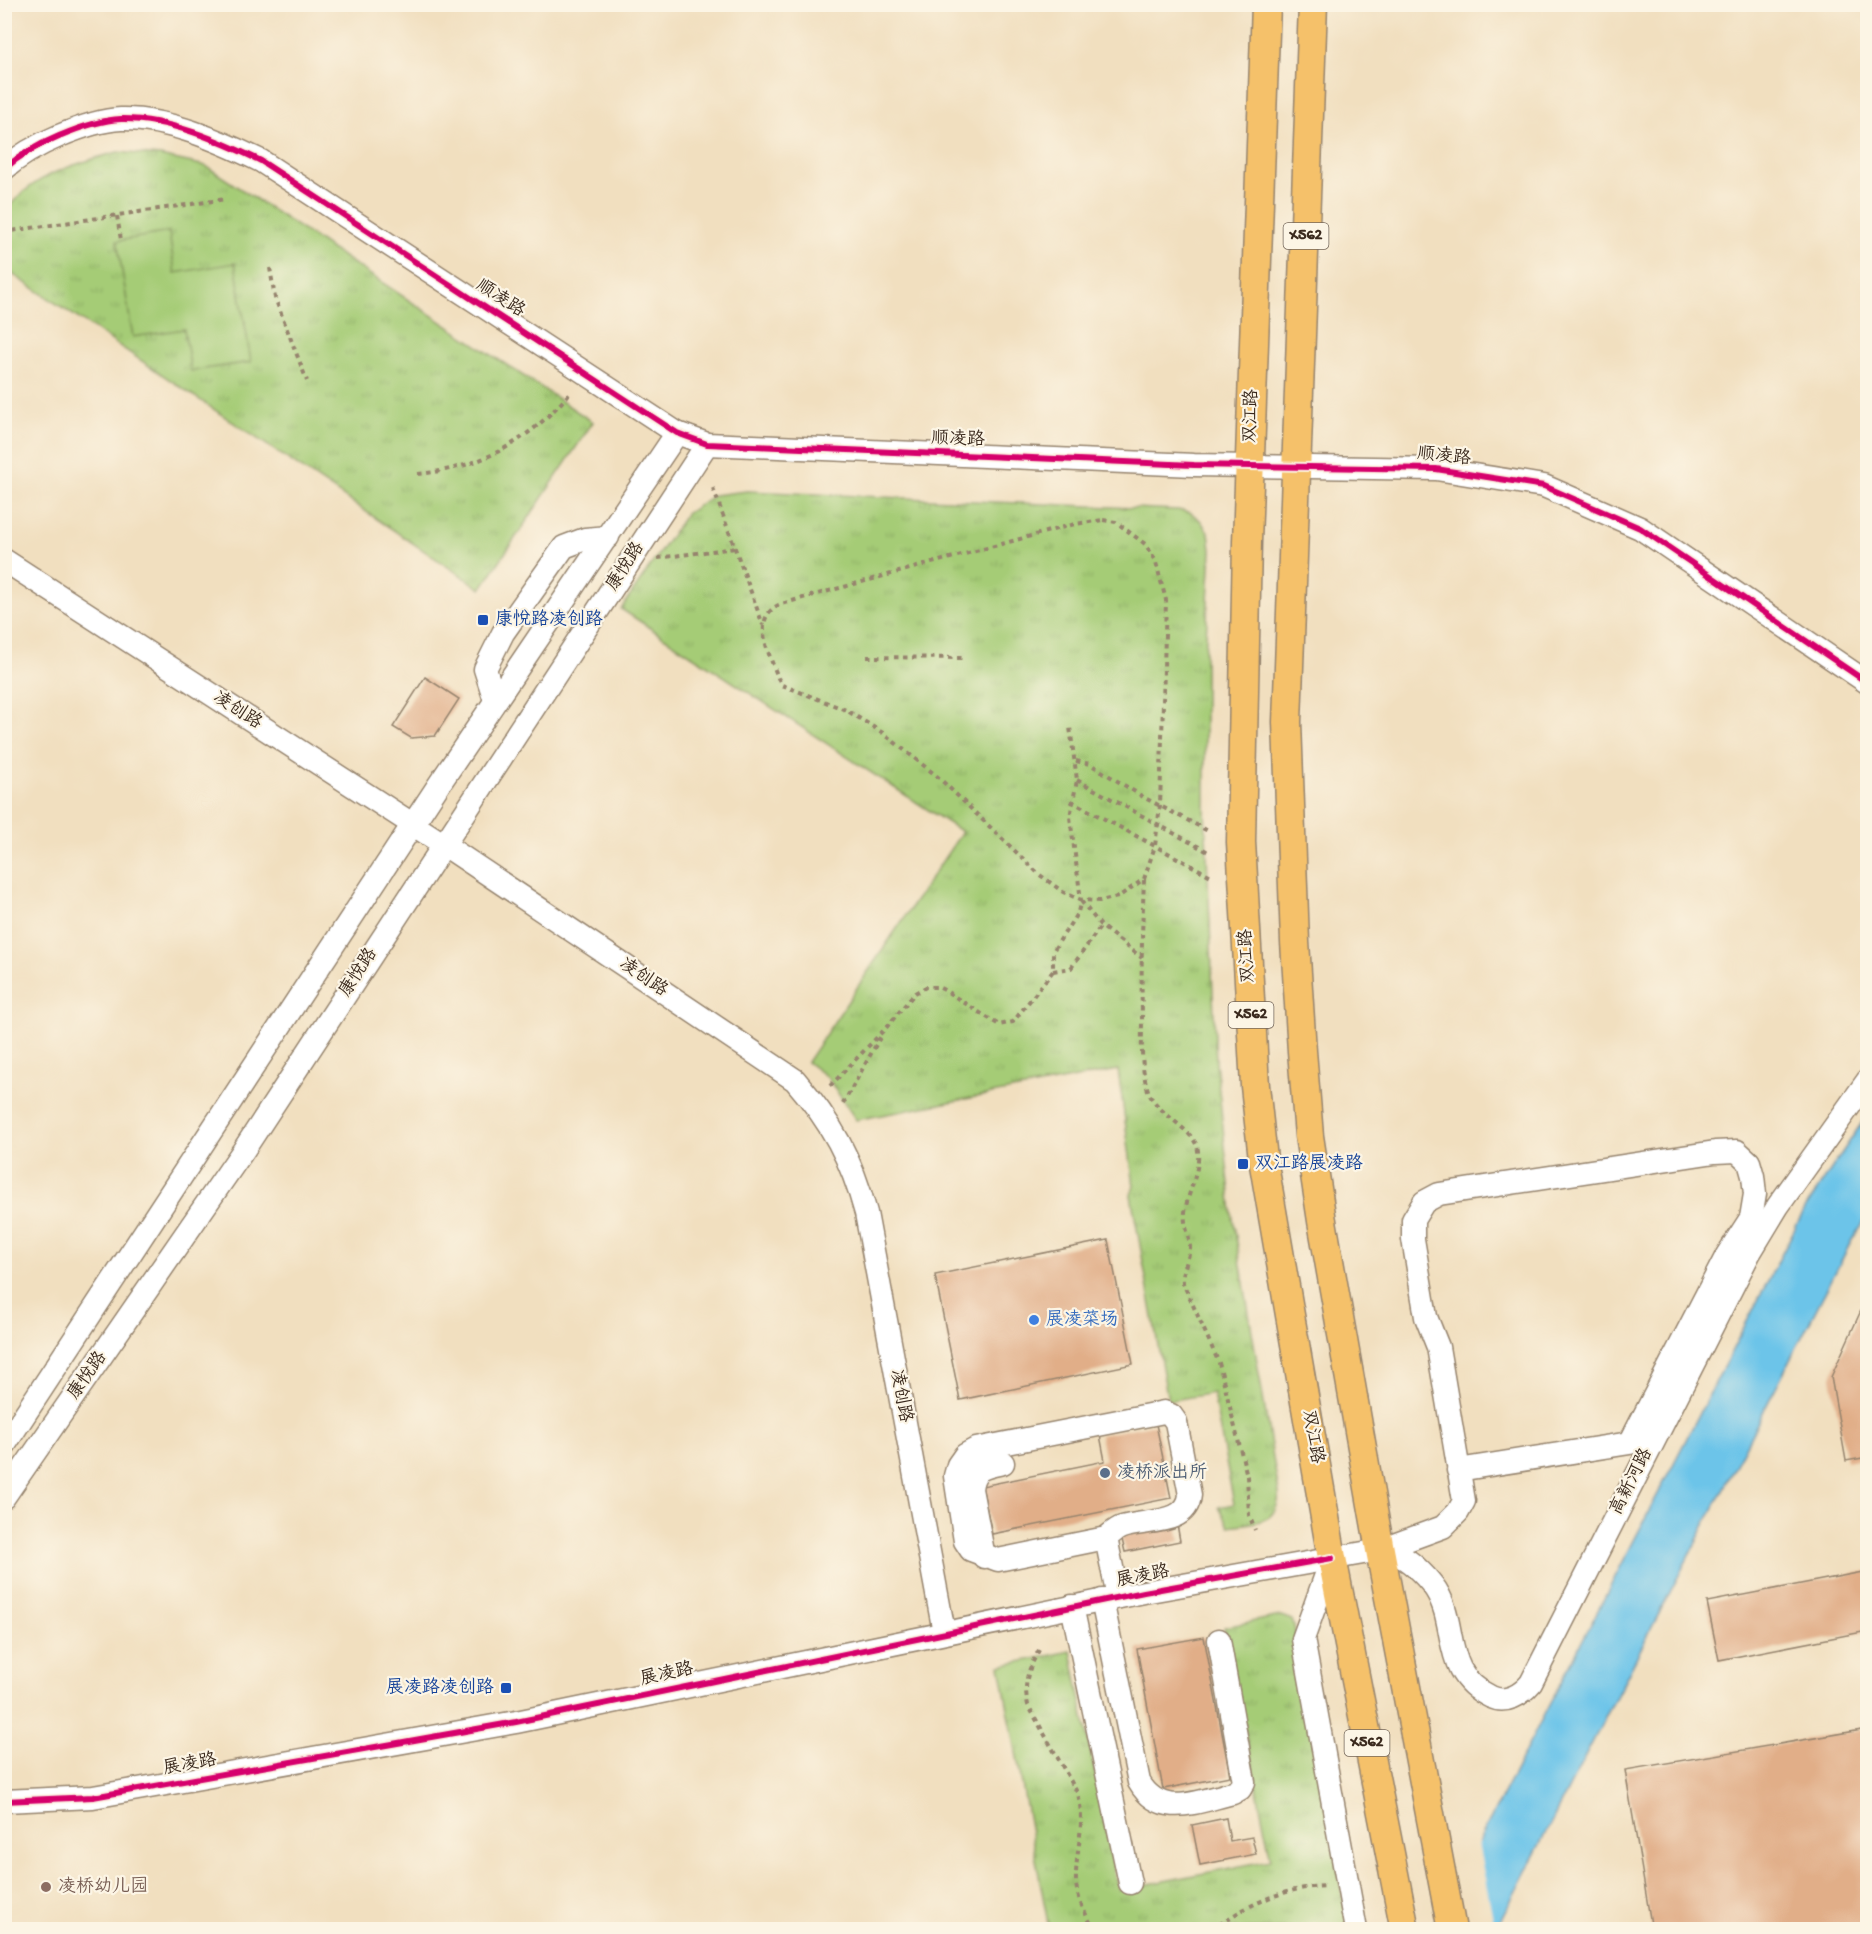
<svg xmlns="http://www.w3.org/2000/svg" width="1872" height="1934" font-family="'Gochi Hand','LXGW WenKai TC',sans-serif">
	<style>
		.park { fill: url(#park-tufts); stroke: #707b4a; stroke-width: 1.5 }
		.pitch { fill: #a5cc76; stroke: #707b4a; stroke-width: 1.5 }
		.water { fill: #6cc4e9; stroke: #547784; stroke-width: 1.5 }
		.pier { fill: #f1dfbf }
		.building { fill: #e1ae88 }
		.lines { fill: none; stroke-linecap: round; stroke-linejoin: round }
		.minor-casing { stroke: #96846e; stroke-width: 25 }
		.major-casing { stroke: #96846e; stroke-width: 31 }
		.path { stroke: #96846e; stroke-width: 4; stroke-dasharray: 4.5 4.5; stroke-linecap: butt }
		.minor { stroke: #fff; stroke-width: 22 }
		.major { stroke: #f5c16b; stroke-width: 28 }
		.cycleway-casing { stroke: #fcf5e5; stroke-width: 10 }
		.cycleway { stroke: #d6006c; stroke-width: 6 }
		.transit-dot { fill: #1a4fb4; stroke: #fcf5e5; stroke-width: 2 }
		.shop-dot { fill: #3f7fe0; stroke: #fcf5e5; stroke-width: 2 }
		.service-dot { fill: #5c6f8a; stroke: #fcf5e5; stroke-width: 2 }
		.education-dot { fill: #8d6e63; stroke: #fcf5e5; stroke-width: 2 }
		.labels { text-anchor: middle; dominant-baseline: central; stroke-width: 4.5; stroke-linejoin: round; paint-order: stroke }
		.shield { fill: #fcf5e5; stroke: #75675a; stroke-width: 1.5 }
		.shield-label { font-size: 16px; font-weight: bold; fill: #3b2a1e }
		.street-label { font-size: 18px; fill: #3b2a1e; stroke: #fcf5e5 }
		.transit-label { font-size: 18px; fill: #164399; stroke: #fcf5e5; text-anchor: start }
		.shop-label { font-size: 18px; fill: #366cbe; stroke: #fcf5e5; text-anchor: start }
		.service-label { font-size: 18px; fill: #4e5e75; stroke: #fcf5e5; text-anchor: start }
		.education-label { font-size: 18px; fill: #785e54; stroke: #fcf5e5; text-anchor: start }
	</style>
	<defs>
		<pattern id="park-tufts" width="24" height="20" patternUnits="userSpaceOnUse" patternTransform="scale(1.5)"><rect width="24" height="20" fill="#a5cc76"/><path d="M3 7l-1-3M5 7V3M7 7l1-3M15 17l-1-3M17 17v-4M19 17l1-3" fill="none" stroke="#8faf66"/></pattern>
	</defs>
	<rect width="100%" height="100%" fill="#fcf5e5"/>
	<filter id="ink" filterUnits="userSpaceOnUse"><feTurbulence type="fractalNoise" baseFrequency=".0167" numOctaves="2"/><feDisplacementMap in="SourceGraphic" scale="12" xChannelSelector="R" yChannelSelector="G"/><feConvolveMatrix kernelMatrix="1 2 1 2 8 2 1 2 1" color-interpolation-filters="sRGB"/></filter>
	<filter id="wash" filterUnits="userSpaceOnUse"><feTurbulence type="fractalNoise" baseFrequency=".008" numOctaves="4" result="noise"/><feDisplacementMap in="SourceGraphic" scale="24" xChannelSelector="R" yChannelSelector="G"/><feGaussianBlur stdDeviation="1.35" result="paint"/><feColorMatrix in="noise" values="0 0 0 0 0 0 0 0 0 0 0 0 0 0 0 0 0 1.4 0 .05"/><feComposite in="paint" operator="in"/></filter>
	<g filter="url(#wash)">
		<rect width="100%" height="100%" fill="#f1dfbf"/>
		<!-- park -->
		<g class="park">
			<path d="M118 152 160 156 206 166 593 422 481 589 5 269V212C32 174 75 164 118 152Z"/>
			<path d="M747 491 1178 510 1191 513 1200 520 1209 533 1211 550 1205 655V810L1216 1062 1232 1212 1279 1493C1278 1525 1255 1522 1229 1526L1219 1507 1234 1504 1213 1393 1168 1401 1131 1195 1134 1186 1118 1070 856 1120 827 1077 807 1062 962 832 621 609 686 514 714 495Z"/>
			<polygon points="1281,1616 1292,1620 1294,1626 1349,1929 1049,1929 1000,1666 1071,1651 1118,1890 1271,1860 1224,1627"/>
		</g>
		<!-- pitch -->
		<polygon class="pitch" points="169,232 175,273 235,263 251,362 191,371 184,329 133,337 117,241"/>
		<!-- water -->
		<polygon class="water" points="1867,1115 1867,1217 1852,1240 1496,1929 1433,1930 1806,1207"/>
		<!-- pier -->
		<polygon class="pier" points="1477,1838 1495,1929 1436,1929 1434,1922"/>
		<g id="blocks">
			<!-- building -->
			<g class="building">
				<polygon points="425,677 459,699 435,736 411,738 393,727"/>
				<polygon points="1108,1240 1133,1364 960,1400 935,1275"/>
				<polygon points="1868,1295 1868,1457 1846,1461 1831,1377"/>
				<polygon points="1156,1424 1171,1498 992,1534 982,1486 1105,1461 1100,1435"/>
				<polygon points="1177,1524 1180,1541 1125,1552 1121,1535"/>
				<polygon points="1868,1571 1868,1631 1719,1660 1707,1602"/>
				<polygon points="1204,1637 1230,1776 1163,1789 1137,1649"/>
				<polygon points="1868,1729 1868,1930 1652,1930 1625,1770"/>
				<polygon points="1226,1818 1230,1841 1252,1837 1256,1854 1200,1865 1192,1825"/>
			</g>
		</g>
	</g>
	<g filter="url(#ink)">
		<use href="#blocks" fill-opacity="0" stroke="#96846e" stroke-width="1.5"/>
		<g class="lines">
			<defs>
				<g id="minor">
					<path d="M4 169C20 155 40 144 59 136 78 128 100 120 121 119 168 118 220 141 261 161L677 433 707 444 1194 465 1436 469 1544 486 1640 528 1868 683"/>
					<path d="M4 560 443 844 795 1080C832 1123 851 1158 866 1213L944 1632"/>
					<polyline points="495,700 485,669 503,633 564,547 585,539 608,537"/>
					<path d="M1164 1412 1171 1415 1176 1422 1190 1495C1187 1526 1145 1519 1122 1527 1116 1529 1111 1534 1106 1538L998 1560 971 1550 965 1541 955 1476 958 1465 965 1455 976 1449Z"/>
					<polyline points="4,1446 440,783 677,433"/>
					<polyline points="4,1497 243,1151 707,444"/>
					<polyline points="1106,1538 1118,1597"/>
					<path d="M1380 1550C1387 1552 1396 1554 1402 1557 1413 1563 1429 1579 1436 1590 1459 1627 1440 1673 1491 1697 1506 1704 1521 1695 1531 1683L1749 1254 1778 1206 1868 1080"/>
					<path d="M984 1557 971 1489C973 1468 984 1467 1003 1463"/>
					<polyline points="1332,1558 1303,1639 1356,1930"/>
					<path d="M1102 1600 1139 1782C1161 1820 1198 1801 1233 1793L1240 1789 1244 1782 1219 1640"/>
					<polyline points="1072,1606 1130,1883"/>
					<polyline points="4,1801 93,1797 516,1722 1144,1592 1380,1550 1443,1527 1458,1512 1464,1501 1438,1347 1426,1317 1413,1239 1413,1220 1424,1202 1439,1194 1715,1152 1737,1151 1749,1162 1753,1176 1755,1194 1751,1218 1727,1255 1630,1443 1458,1470"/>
				</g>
				<g id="major">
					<polyline points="1266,4 1247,542 1241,842 1255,1086 1263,1159 1332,1558 1405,1930"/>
					<polyline points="1313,4 1287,722 1295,942 1302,1051 1309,1136 1322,1221 1380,1550 1452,1930"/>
				</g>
			</defs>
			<!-- minor casing -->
			<use href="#minor" class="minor-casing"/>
			<!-- major casing -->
			<use href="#major" class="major-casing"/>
			<!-- path -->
			<g class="path">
				<polyline points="117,216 121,240"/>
				<polyline points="4,232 226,199"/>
				<polyline points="270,268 275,298 307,381"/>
				<path d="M418 474C481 468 528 442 569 394"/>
				<polyline points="713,488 763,625"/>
				<path d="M1103 520 1116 522 1145 544 1155 559 1166 600 1160 806 1155 846 1144 879 1118 897 1100 901 1081 900 1063 892 1040 875 938 777 883 733 846 710 782 685 778 678C770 655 749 617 781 604L1075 524Z"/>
				<polyline points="658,558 735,548"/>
				<polyline points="867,657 963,658"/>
				<polyline points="1076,761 1090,764 1145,798 1210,832"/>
				<polyline points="1077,780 1210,853"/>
				<polyline points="1071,801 1211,876"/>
				<path d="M1144 880C1142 925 1141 971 1142 1016 1142 1040 1140 1070 1149 1093 1158 1115 1196 1130 1198 1151 1200 1173 1188 1191 1185 1212 1183 1225 1190 1236 1190 1248 1189 1260 1182 1269 1183 1283L1219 1363 1247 1476 1249 1515 1255 1530"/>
				<polyline points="1081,901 1101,926 1142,958"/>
				<polyline points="1053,971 1071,968 1101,926"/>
				<polyline points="830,1086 885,1029 915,993 926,987 938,987 946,991 999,1025 1013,1022 1053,971 1053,951 1078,912 1081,900 1070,817 1077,780 1070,727"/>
				<polyline points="843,1104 882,1034"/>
				<path d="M1039 1650C1028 1670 1023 1682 1028 1705L1078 1794C1086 1827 1075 1851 1076 1882 1077 1899 1086 1916 1095 1930"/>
				<path d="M1212 1930C1245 1905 1285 1887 1327 1886"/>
			</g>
			<!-- minor -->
			<use href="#minor" class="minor"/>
			<!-- major -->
			<use href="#major" class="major"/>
			<defs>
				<g id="cycleway">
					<path d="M4 169C20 155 40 144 59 136 78 128 100 120 121 119 168 118 220 141 261 161L677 433 707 444 1194 465 1436 469 1544 486 1640 528 1868 683"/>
					<polyline points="4,1801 93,1797 516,1722 1144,1592 1332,1558"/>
				</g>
			</defs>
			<!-- cycleway casing -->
			<use href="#cycleway" class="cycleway-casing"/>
			<!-- cycleway -->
			<use href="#cycleway" class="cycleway"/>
		</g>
	</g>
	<!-- markers -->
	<g class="transit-dot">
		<rect x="477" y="614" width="12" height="12" rx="3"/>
		<rect x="1237" y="1158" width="12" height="12" rx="3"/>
		<rect x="500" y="1682" width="12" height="12" rx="3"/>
	</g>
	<circle class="shop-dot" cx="1034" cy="1320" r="6"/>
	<circle class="service-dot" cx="1105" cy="1473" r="6"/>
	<circle class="education-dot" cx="46" cy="1887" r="6"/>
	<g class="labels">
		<!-- shield labels -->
		<g class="shield">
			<rect x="1283.5" y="223" width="45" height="26" rx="4.5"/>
			<rect x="1228.5" y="1002" width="45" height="26" rx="4.5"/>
			<rect x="1344.5" y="1730" width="45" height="26" rx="4.5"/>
		</g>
		<g class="shield-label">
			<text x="1306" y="236">X562</text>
			<text x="1251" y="1015">X562</text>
			<text x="1367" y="1743">X562</text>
		</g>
		<!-- street labels -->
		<g class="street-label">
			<text transform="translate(500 299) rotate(33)">顺凌路</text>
			<text transform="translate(1252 416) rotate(-88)">双江路</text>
			<text transform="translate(958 440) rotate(2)">顺凌路</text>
			<text transform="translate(1444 457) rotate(6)">顺凌路</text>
			<text transform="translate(626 567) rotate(-57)">康悦路</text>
			<text transform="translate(237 711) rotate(33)">凌创路</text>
			<text transform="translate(1248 956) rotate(-93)">双江路</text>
			<text transform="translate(359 973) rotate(-57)">康悦路</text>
			<text transform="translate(643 978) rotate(34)">凌创路</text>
			<text transform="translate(88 1376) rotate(-55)">康悦路</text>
			<text transform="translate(900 1396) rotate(79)">凌创路</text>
			<text transform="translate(1312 1437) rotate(80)">双江路</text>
			<text transform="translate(1632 1482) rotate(-63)">高新河路</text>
			<text transform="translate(1143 1577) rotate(-11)">展凌路</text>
			<text transform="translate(667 1675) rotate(-12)">展凌路</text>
			<text transform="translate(190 1765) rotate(-10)">展凌路</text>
		</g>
		<!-- transit labels -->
		<g class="transit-label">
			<text x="495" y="620">康悦路凌创路</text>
			<text x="1255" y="1164">双江路展凌路</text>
			<text x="494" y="1688" text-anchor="end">展凌路凌创路</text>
		</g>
		<!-- shop labels -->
		<g class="shop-label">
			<text x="1046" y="1320">展凌菜场</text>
		</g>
		<!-- service labels -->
		<g class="service-label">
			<text x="1117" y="1473">凌桥派出所</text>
		</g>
		<!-- education labels -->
		<g class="education-label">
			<text x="58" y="1887">凌桥幼儿园</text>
		</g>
	</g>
	<!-- margin -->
	<rect width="1872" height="1934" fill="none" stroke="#fcf5e5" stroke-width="24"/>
</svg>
